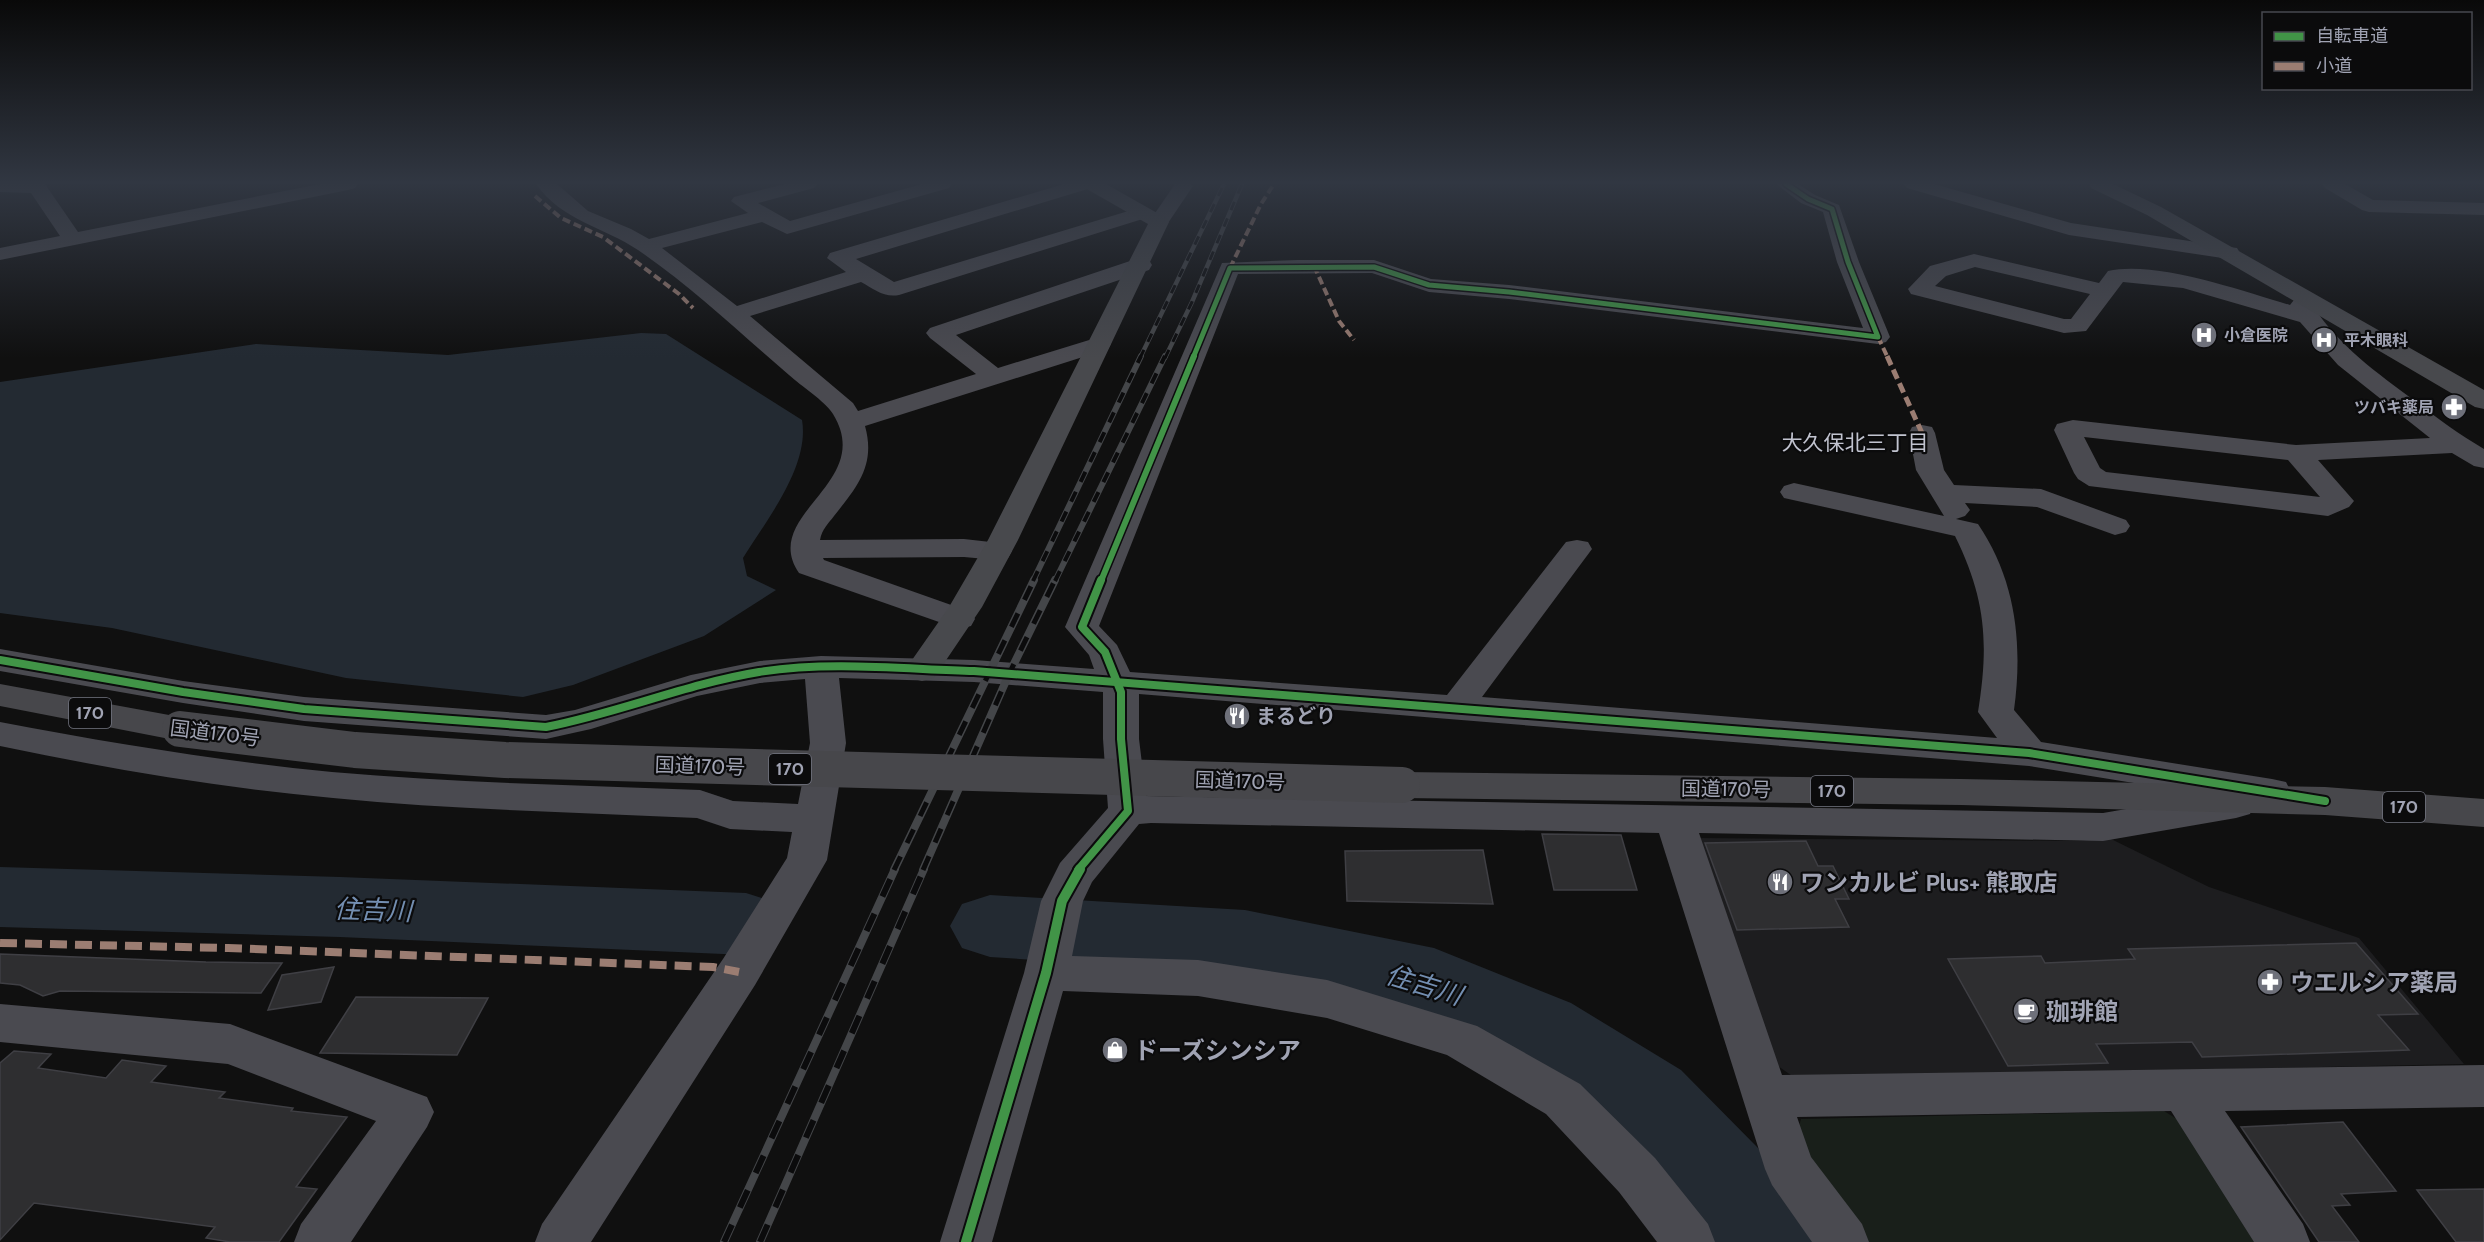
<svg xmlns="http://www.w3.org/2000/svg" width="2484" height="1242" font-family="Cabin,'Noto Sans JP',sans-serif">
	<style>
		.built { fill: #1d1d1f }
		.green { fill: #191f1a }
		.water { fill: #232a32 }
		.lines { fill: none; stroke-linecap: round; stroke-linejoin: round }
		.river { fill: #232a32; fill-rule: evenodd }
		.building { fill: #2e2e30; stroke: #3f3f44; stroke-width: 1.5 }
		.street { fill: #4a4a50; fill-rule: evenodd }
		.secondary { fill: #48494d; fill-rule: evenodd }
		.highway { fill: #47474b; fill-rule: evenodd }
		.rail-far3-casing { stroke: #444649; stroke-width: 4.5 }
		.rail-far2-casing { stroke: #444649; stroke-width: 6 }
		.rail-far1-casing { stroke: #444649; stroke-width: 8 }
		.rail-casing { stroke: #444649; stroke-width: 8 }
		.rail-far3 { stroke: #0b0b0c; stroke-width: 3; stroke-dasharray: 9; stroke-linecap: butt }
		.rail-far2 { stroke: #0b0b0c; stroke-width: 4; stroke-dasharray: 11; stroke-linecap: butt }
		.rail-far1 { stroke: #0b0b0c; stroke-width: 5; stroke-dasharray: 15; stroke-linecap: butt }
		.rail { stroke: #0b0b0c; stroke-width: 6; stroke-dasharray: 19; stroke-linecap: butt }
		.highway-bridge { stroke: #47474b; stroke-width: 36 }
		.quiet-far2 { stroke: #9b7d72; stroke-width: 4; stroke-dasharray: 8 4; stroke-linecap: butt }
		.quiet-far1 { stroke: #9b7d72; stroke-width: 5; stroke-dasharray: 10 5; stroke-linecap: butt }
		.quiet { stroke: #9b7d72; stroke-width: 8; stroke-dasharray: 17 8; stroke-linecap: butt }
		.cycleway-far3-casing { stroke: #0b0b0c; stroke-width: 8 }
		.cycleway-far2-casing { stroke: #0b0b0c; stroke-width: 9 }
		.cycleway-far1-casing { stroke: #0b0b0c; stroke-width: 12 }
		.cycleway-casing { stroke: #0b0b0c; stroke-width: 14 }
		.cycleway-far3 { stroke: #419447; stroke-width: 5 }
		.cycleway-far2 { stroke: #419447; stroke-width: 6 }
		.cycleway-far1 { stroke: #419447; stroke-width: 8 }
		.cycleway { stroke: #419447; stroke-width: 10 }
		.labels { text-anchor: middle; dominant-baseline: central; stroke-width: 4.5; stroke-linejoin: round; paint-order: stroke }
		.far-poi-label { font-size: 16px; font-weight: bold; fill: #a0a3b3; stroke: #0b0b0c; text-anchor: start }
		.shield { fill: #0b0b0c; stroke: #737581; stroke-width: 1.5 }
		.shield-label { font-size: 18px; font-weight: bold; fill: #a0a3b3 }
		.poi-label { font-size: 20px; font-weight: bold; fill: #a0a3b3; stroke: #0b0b0c; text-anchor: start }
		.street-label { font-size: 20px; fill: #a0a3b3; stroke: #0b0b0c }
		.neighbourhood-label { font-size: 21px; fill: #c1c3cf; stroke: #0b0b0c }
		.near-poi-label { font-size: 24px; font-weight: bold; fill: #a0a3b3; stroke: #0b0b0c; text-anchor: start }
		.near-water-label { font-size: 26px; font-style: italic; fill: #738eb1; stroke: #0b0b0c }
	</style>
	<rect width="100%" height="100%" fill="#101010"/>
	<!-- built -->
	<polygon class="built" points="1696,838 2081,841 2109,838 2209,887 2359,938 2464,1064 1795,1078 1775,1064"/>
	<!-- green -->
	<polygon class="green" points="2164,1111 2180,1121 2259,1242 1865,1242 1809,1160 1797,1134 1801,1119"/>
	<!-- water -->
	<path class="water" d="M641 333 666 334 802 420C810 466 766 521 743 558L747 576 776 590 704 636 573 685 523 697 346 678 112 628 0 613V382L256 344 448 355Z"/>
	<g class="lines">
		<!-- river -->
		<g class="river">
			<polygon points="0,867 340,877 746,893 774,902 786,924 774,946 746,955 340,937 0,927"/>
			<polygon points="990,895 1245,910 1434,948 1571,1003 1681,1070 1758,1148 1800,1208 1814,1242 1710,1242 1692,1210 1617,1126 1511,1053 1419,1012 1245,974 990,957 962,948 950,926 962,904"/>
		</g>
	</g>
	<!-- building -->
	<g class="building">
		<polygon points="1542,834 1621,835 1637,890 1554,890"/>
		<polygon points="1806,841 1818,866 1833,866 1849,899 1835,899 1849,927 1737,930 1705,843"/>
		<polygon points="1483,850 1493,904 1347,901 1345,851"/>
		<polygon points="2356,943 2418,1014 2378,1015 2409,1050 2202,1057 2192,1042 2096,1044 2108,1063 2008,1066 1948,959 2041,956 2045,963 2135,959 2128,949"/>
		<polygon points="0,954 206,962 282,963 261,993 60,991 43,996 20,985 0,983"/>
		<polygon points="334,967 321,1002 268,1010 282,975"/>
		<polygon points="356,997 488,998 457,1055 320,1053"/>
		<polygon points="14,1051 51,1054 38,1068 106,1078 122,1060 166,1066 151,1082 225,1092 219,1098 293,1108 291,1111 347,1117 296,1187 317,1189 279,1242 230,1242 206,1238 215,1227 34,1203 0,1240 0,1063"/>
		<polygon points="2343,1122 2396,1191 2341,1194 2350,1205 2332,1206 2359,1242 2319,1242 2241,1127"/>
		<polygon points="2484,1189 2484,1242 2456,1242 2417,1190"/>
	</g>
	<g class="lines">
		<!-- street -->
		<g class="street">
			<polygon points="0,184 45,184 78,232 320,184 358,184 355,188 348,190 0,260 0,248 60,236 31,193 0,192"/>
			<path d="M536 184H557L588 211 631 229 649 239 748 213 731 201 734 197 785 184H817L814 188 758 203 790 221 922 184H952L949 188 787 234 762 222 662 248 737 306 846 272 827 258 830 253 1064 184H1094L1091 188 856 259 894 282 1135 209H1149L1152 213 1149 217 899 295C884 298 874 289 861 282L750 316 853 403 858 411 976 374 930 338 926 333 930 328 1133 260 1141 259 1149 260 1152 265 1149 270 956 335 998 368 1099 337 1108 339 1111 344 1108 349 865 426C876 465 857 487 834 516 828 524 822 529 820 540L964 539 1008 544 1012 551 1008 558 997 560 964 557 823 558 824 560 971 612 975 619 971 626 959 629 799 573C759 514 876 484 833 414 825 401 801 386 789 375 740 333 692 287 638 250 604 227 562 221 536 184Z"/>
			<polygon points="1175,184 1191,184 1193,186 1166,226 1152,226 1149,222"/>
			<path d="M1776 184H1798L1815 195 1839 205 1859 262 1890 337 1886 342 1878 344 1509 299 1429 292 1372 273 1238 274 1099 626 1117 645 1130 672 1447 695 1566 542 1577 540 1588 542 1592 549 1482 697 1997 738 1978 712C1989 643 1986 599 1955 536L1784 498 1780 492 1784 486 1794 483 1944 516 1916 470 1909 433 1912 427 1922 425 1932 427 1935 433 1944 470 1954 485 2041 489 2126 520 2130 526 2126 532 2115 535 2037 507 1965 503 1970 510 1965 516 1956 519 1978 524C2016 580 2023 644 2014 710L2041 742 2272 779 2286 782 2291 792 2286 802 2272 805 2255 803 2250 814 2236 818 2103 841 1699 833 1782 1075 2484 1065V1107L2225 1111 2303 1224 2310 1242H2254L2171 1111 1797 1117 1811 1157 1862 1224 1869 1242H1812L1772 1185 1765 1169 1659 833 1151 823 1139 824 1092 882 1083 901 1072 956 1198 960 1327 980 1477 1026 1580 1084 1655 1158 1708 1224 1715 1242H1657L1619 1192 1546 1114 1447 1055 1327 1018 1198 996 1063 991 992 1242H940L1024 973 1041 901 1060 863 1108 808 1103 739V692L974 682 839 678 846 743 827 860 755 985 591 1242H535L542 1224 723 959 787 858 792 832 730 829 697 818C575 812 454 810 333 798 221 788 110 769 0 746V722C110 743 221 761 332 772 455 783 578 785 700 790L733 801 798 804 810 743 805 679 760 683 697 696 591 729 546 739 304 721 183 703 0 671V649L183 681 304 697 546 715 575 710 691 675 760 661 821 656 974 660 1094 669 1089 655 1065 627 1222 263 1297 260H1374L1431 279 1509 285 1863 328 1837 262 1823 212 1801 203ZM1139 694 2029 766 2208 795 2103 813 1146 796 1139 739Z"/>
			<polygon points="1904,184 1934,184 2071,223 2229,247 2237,248 2240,253 2237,258 2229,259 2069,235 1907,188"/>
			<polygon points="2322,184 2345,184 2373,200 2484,203 2484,215 2369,212 2362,210 2325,188"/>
			<path d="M1974 254 2099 283 2108 271C2155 260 2243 291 2290 305 2297 295 2302 292 2314 295L2317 300 2313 306C2339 346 2377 373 2415 401 2437 418 2460 435 2484 449V468L2474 466 2452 453 2318 460 2354 501 2349 507 2328 516 2089 486 2078 479 2074 473 2054 430 2057 424 2073 420 2296 445 2430 438 2338 365 2300 322 2183 288 2123 282 2086 331 2064 333 1911 294 1908 289 1930 266ZM1975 267 2090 294 2071 319H2064L1935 286 1946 276ZM2084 437 2288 460 2320 497 2106 472 2100 468Z"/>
			<polygon points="0,1004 230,1024 427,1097 434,1112 427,1127 351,1242 294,1242 301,1224 376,1121 228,1064 0,1042"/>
		</g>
		<!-- secondary -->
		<g class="secondary">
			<polygon points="1082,184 1106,184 1166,218 1169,222 1018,540 982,607 934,678 922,681 910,678 905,670 949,607 988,540 1148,224 1085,188"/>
			<polygon points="2089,184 2113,184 2161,207 2484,390 2484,409 2475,407 2147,215 2091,188"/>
		</g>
		<!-- highway -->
		<g class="highway">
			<polygon points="0,684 180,717 193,720 198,729 193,738 180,741 0,706"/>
			<polygon points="1402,772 1961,779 2325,787 2484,799 2484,827 2325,815 1961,805 1402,798 1388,794 1383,785 1388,776"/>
		</g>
		<defs>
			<g id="rail-far3">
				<polyline points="1140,358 1224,184"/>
				<polyline points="1165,358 1192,302 1242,184"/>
			</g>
			<g id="rail-far2">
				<polyline points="1033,581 1141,356"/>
				<polyline points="1055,581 1165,356"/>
			</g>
			<g id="rail-far1">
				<polyline points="894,870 1034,580"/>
				<polyline points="923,870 1009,674 1055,580"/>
			</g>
			<g id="rail">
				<polyline points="724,1242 895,869"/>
				<polyline points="760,1242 924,869"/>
			</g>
		</defs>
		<!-- rail-far3 casing -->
		<use href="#rail-far3" class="rail-far3-casing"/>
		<!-- rail-far2 casing -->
		<use href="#rail-far2" class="rail-far2-casing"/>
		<!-- rail-far1 casing -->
		<use href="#rail-far1" class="rail-far1-casing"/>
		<!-- rail casing -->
		<use href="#rail" class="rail-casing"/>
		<!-- rail-far3 -->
		<use href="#rail-far3" class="rail-far3"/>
		<!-- rail-far2 -->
		<use href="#rail-far2" class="rail-far2"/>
		<!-- rail-far1 -->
		<use href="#rail-far1" class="rail-far1"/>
		<!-- rail -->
		<use href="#rail" class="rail"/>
		<!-- highway-bridge -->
		<polyline class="highway-bridge" points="180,729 355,750 505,760 1402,785"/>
		<!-- quiet-far2 -->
		<g class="quiet-far2">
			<polyline points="535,196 561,218 603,237 679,294 693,308"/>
			<polyline points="1314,266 1339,321 1354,340"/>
			<polyline points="1230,268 1261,204 1274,184"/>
			<polyline points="1878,337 1888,358"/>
		</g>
		<!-- quiet-far1 -->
		<polyline class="quiet-far1" points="1887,356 1922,433"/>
		<!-- quiet -->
		<polyline class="quiet" points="0,943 228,948 713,967 739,972"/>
		<defs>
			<polyline id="cycleway-far3" points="1193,358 1230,268 1374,267 1429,285 1509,292 1878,337 1848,262 1832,209 1808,199 1786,184"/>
			<polyline id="cycleway-far2" points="1101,581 1194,356"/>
			<g id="cycleway-far1">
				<path d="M0 660 183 692 304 709 546 727C618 713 686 684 759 672 829 661 903 669 974 671L2029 753 2325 801"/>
				<polyline points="1078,870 1128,811 1121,739 1121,692 1105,652 1082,627 1101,580"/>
			</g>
			<polyline id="cycleway" points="966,1242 1046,973 1062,901 1080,869"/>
		</defs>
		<!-- cycleway-far3 casing -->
		<use href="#cycleway-far3" class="cycleway-far3-casing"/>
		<!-- cycleway-far2 casing -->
		<use href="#cycleway-far2" class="cycleway-far2-casing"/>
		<!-- cycleway-far1 casing -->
		<use href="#cycleway-far1" class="cycleway-far1-casing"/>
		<!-- cycleway casing -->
		<use href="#cycleway" class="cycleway-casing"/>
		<!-- cycleway-far3 -->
		<use href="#cycleway-far3" class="cycleway-far3"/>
		<!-- cycleway-far2 -->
		<use href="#cycleway-far2" class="cycleway-far2"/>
		<!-- cycleway-far1 -->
		<use href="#cycleway-far1" class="cycleway-far1"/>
		<!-- cycleway -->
		<use href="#cycleway" class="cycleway"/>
	</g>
	<!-- sky -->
	<linearGradient id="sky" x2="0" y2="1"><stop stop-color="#090909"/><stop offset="0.51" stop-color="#313742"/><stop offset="1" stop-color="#313742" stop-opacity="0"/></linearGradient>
	<rect width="2484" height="358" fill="url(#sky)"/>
	<!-- icons -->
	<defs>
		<symbol id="hospital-disc" viewBox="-11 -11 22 22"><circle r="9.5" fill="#6e707a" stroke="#0b0b0c"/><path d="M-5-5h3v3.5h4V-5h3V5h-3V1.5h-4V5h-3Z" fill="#fff"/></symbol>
		<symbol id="pharmacy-disc" viewBox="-11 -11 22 22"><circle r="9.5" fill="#6e707a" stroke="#0b0b0c"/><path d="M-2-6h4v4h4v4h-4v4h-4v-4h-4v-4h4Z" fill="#fff"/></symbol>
		<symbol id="restaurant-disc" viewBox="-11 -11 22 22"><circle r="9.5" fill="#6e707a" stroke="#0b0b0c"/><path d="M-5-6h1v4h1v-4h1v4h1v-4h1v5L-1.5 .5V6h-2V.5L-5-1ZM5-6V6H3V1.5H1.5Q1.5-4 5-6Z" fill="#fff"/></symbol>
		<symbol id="cafe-disc" viewBox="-11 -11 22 22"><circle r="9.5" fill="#6e707a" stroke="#0b0b0c"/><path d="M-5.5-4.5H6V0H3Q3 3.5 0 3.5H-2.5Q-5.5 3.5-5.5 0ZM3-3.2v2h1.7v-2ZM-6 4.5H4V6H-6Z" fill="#fff"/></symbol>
		<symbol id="shop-disc" viewBox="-11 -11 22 22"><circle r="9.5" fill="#6e707a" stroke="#0b0b0c"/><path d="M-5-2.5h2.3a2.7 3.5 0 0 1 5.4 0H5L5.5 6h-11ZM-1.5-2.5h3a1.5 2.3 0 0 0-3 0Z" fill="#fff"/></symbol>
	</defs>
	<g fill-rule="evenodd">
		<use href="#hospital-disc" x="2189" y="320" width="30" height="30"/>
		<use href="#hospital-disc" x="2309" y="325" width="30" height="30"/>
		<use href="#pharmacy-disc" x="2439" y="392" width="30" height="30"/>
		<use href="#restaurant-disc" x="1222" y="701" width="30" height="30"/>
		<use href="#restaurant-disc" x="1765" y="867" width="30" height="30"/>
		<use href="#pharmacy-disc" x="2255" y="967" width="30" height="30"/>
		<use href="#cafe-disc" x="2011" y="996" width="30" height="30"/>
		<use href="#shop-disc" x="1100" y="1035" width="30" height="30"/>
	</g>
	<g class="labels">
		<!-- far-poi labels -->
		<g class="far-poi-label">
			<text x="2224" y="335">小倉医院</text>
			<text x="2344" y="340">平木眼科</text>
			<text x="2434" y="407" text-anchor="end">ツバキ薬局</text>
		</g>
		<!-- shield labels -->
		<g class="shield">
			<rect x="69" y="698" width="42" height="30" rx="4.5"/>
			<rect x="769" y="754" width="42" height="30" rx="4.5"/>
			<rect x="1811" y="776" width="42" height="30" rx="4.5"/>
			<rect x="2383" y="792" width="42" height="30" rx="4.5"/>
		</g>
		<g class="shield-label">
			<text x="90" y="713">170</text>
			<text x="790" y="769">170</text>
			<text x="1832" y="791">170</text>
			<text x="2404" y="807">170</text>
		</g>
		<!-- poi labels -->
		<g class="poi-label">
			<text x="1256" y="716">まるどり</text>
		</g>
		<!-- street labels -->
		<g class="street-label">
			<text transform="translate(215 733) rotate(7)">国道170号</text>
			<text transform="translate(700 766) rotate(2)">国道170号</text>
			<text transform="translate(1240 781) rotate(2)">国道170号</text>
			<text transform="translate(1726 789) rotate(1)">国道170号</text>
		</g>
		<!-- neighbourhood labels -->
		<g class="neighbourhood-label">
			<text x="1855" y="442">大久保北三丁目</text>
		</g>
		<!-- near-poi labels -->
		<g class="near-poi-label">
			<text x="1800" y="882">ワンカルビ Plus+ 熊取店</text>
			<text x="2290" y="982">ウエルシア薬局</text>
			<text x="2046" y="1011">珈琲館</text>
			<text x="1134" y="1050">ドーズシンシア</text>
		</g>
		<!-- near-water labels -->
		<g class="near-water-label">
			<text transform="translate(373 910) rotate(2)">住吉川</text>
			<text transform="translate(1424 985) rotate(17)">住吉川</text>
		</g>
	</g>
	<!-- legend -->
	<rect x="2262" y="12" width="210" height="78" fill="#0b0b0c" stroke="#47484f" stroke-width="1.5"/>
	<rect x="2274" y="32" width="30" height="9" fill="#419447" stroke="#47484f" stroke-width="1.5"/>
	<text x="2316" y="42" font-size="18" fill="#a0a3b3">自転車道</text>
	<rect x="2274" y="62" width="30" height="9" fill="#9b7d72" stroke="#47484f" stroke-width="1.5"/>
	<text x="2316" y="72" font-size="18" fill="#a0a3b3">小道</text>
</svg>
